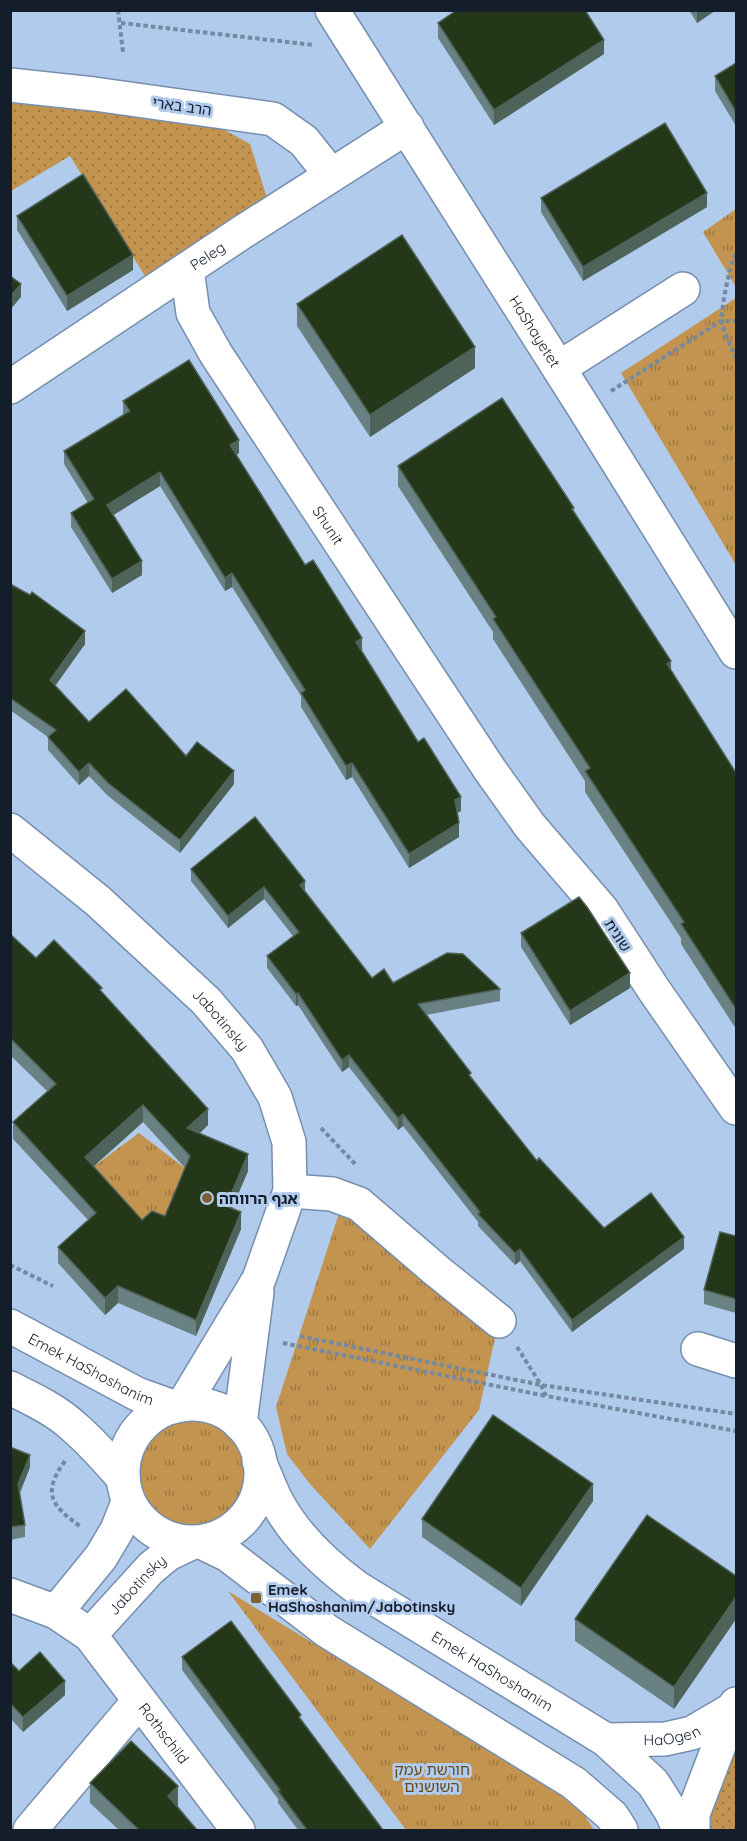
<svg xmlns="http://www.w3.org/2000/svg" width="747" height="1841" font-family="Quicksand,'Noto Sans Hebrew',sans-serif">
	<style>
		.grass { fill: url(#grass-dots) }
		.park { fill: url(#park-tufts) }
		.lines { fill: none; stroke-linecap: round; stroke-linejoin: round }
		.minor-casing { stroke: #768eaf; stroke-width: 36 }
		.path { stroke: #7589a2; stroke-width: 4; stroke-dasharray: 4.5 3; stroke-linecap: butt }
		.minor { stroke: #fff; stroke-width: 33 }
		.wall { fill: #6a8183; fill-rule: evenodd }
		.shaded-wall { fill: #4e6359 }
		.building { fill: #243719; stroke: #4e6359; stroke-width: 1.5; fill-rule: evenodd }
		.poi-dot { fill: #7d5f33; stroke: #b1cbed; stroke-width: 2 }
		.labels { text-anchor: middle; dominant-baseline: central; stroke-width: 6; stroke-linejoin: round; paint-order: stroke }
		.street-label { font-size: 15px; fill: #141d2a; stroke: #b1cbed }
		.poi-label { font-size: 15px; font-weight: bold; fill: #141d2a; stroke: #b1cbed; text-anchor: start }
		.park-label { font-size: 15px; fill: #674918; stroke: #b1cbed }
	</style>
	<defs>
		<pattern id="grass-dots" width="8" height="8" patternUnits="userSpaceOnUse" patternTransform="scale(1.5)"><rect width="8" height="8" fill="#c3944f"/><path d="M2 2h.1M6 6h.1" fill="none" stroke="#9d7842" stroke-width="1.8" stroke-linecap="round"/></pattern>
		<pattern id="park-tufts" width="24" height="20" patternUnits="userSpaceOnUse" patternTransform="scale(1.5)"><rect width="24" height="20" fill="#c3944f"/><path d="M3 7l-1-3M5 7V3M7 7l1-3M15 17l-1-3M17 17v-4M19 17l1-3" fill="none" stroke="#9d7842"/></pattern>
	</defs>
	<rect width="100%" height="100%" fill="#b1cbed"/>
	<!-- grass -->
	<g class="grass">
		<polygon points="10,103 210,122 250,144 267,198 145,276 70,156 11,191"/>
		<polygon points="736,1751 736,1830 708,1830 708,1793"/>
	</g>
	<!-- park -->
	<g class="park">
		<polygon points="736,209 736,287 703,232"/>
		<polygon points="736,298 736,565 621,373"/>
		<polygon points="139,1133 186,1169 162,1226 140,1227 89,1170"/>
		<polygon points="343,1201 497,1329 479,1410 370,1549 310,1484 287,1454 276,1407"/>
		<circle cx="192" cy="1473" r="55"/>
		<polygon points="228,1591 556,1792 583,1813 594,1830 406,1830"/>
	</g>
	<g class="lines">
		<defs>
			<g id="minor">
				<path id="s1" d="M332 10 584 408 736 652"/>
				<polyline points="10,85 94,94 273,119 304,141 331,175"/>
				<path id="s2" d="M187 269 193 313 216 354 490 770 530 826 602 910 654 990 736 1108"/>
				<polyline points="559,368 683,289"/>
				<path id="s3" d="M10 387 241 233 407 127"/>
				<path id="s4" d="M10 830 98 901 206 1001 247 1049 275 1097 289 1142 290 1191 259 1279 183 1405"/>
				<polyline points="290,1191 332,1194 359,1204 437,1271 499,1321"/>
				<path id="s5" d="M10 1326 137 1394 173 1407"/>
				<polyline points="698,1349 736,1361"/>
				<path d="M10 1388C32 1399 56 1410 74 1427 92 1442 107 1460 123 1478"/>
				<circle cx="192" cy="1473" r="69"/>
				<polyline points="240,1424 257,1292"/>
				<path id="s6" d="M259 1461C265 1474 270 1488 276 1500 294 1535 325 1564 356 1587L606 1740 653 1783 672 1813 679 1830"/>
				<polyline points="201,1542 228,1555 327,1631 574,1783 612,1816 621,1830"/>
				<path id="s7" d="M10 1595 56 1612 90 1635 238 1830"/>
				<polyline points="56,1612 101,1557 117,1530 128,1502"/>
				<path id="s8" d="M90 1635 151 1568 168 1554 191 1543"/>
				<path id="s9" d="M606 1740 665 1739 692 1733 733 1709"/>
				<polyline points="30,1830 139,1701"/>
				<polyline points="693,1830 693,1814 733,1709 736,1704"/>
			</g>
		</defs>
		<!-- minor casing -->
		<use href="#minor" class="minor-casing"/>
		<!-- path -->
		<g class="path">
			<polyline points="118,10 123,52"/>
			<polyline points="121,23 314,45"/>
			<path d="M736 254C730 263 720 312 722 323 725 335 731 347 736 358"/>
			<polyline points="611,391 721,321 736,321"/>
			<polyline points="321,1128 357,1166"/>
			<polyline points="10,1265 53,1286"/>
			<polyline points="300,1336 541,1385 736,1414"/>
			<polyline points="283,1343 546,1396"/>
			<polyline points="517,1347 541,1385 546,1396 736,1431"/>
			<path d="M65 1461C41 1494 52 1506 81 1527"/>
		</g>
		<!-- minor -->
		<use href="#minor" class="minor"/>
	</g>
	<!-- wall -->
	<g class="wall">
		<polygon points="689,10 716,10 697,23"/>
		<polygon points="438,23 604,54 494,125 438,38"/>
		<polygon points="736,63 736,126 715,91 715,76"/>
		<polygon points="541,198 707,207 583,281 541,212"/>
		<polygon points="17,216 133,270 67,311 17,230"/>
		<polygon points="297,304 475,368 370,437 297,326"/>
		<polygon points="123,401 239,453 236,455 305,565 362,651 461,811 457,813 459,837 409,868 352,777 346,780 301,707 301,696 232,587 225,591 160,486 113,515 142,575 112,593 71,527 71,513 88,503 64,464 64,451 123,415"/>
		<polygon points="398,466 574,512 671,671 736,773 736,1029 681,944 681,938 585,792 585,781 493,639 493,632 398,486"/>
		<polygon points="10,584 85,644 55,686 89,722 186,756 234,784 180,853 108,796 89,776 79,785 48,750 48,737 10,710"/>
		<polygon points="191,869 305,892 372,978 393,983 500,989 500,1001 426,1015 471,1077 537,1161 604,1228 684,1249 572,1332 520,1261 515,1265 478,1226 478,1222 403,1126 398,1130 349,1067 342,1072 298,1005 296,1006 267,968 267,956 293,936 264,899 228,928 191,881"/>
		<polygon points="521,933 630,988 570,1025 521,947"/>
		<path d="M10 934 36 958 102 992 208 1125 199 1134 248 1171 231 1209 241 1229 196 1336 118 1303 105 1315 58 1263V1247L88 1220 13 1139V1122L47 1091 10 1055ZM143 1122 185 1168 165 1216 142 1220 94 1166Z"/>
		<polygon points="736,1236 736,1313 704,1304 704,1290"/>
		<polygon points="10,1447 30,1467 20,1493 25,1525 25,1537 10,1540"/>
		<polygon points="593,1501 521,1606 422,1537 422,1519"/>
		<polygon points="736,1576 736,1619 674,1709 575,1641 575,1619"/>
		<polygon points="182,1657 301,1719 383,1830 298,1830 278,1803 278,1799 182,1670"/>
		<polygon points="10,1662 19,1671 65,1695 23,1732 10,1718"/>
		<polygon points="90,1783 178,1806 197,1830 119,1830 90,1803"/>
	</g>
	<!-- shaded-wall -->
	<g class="shaded-wall">
		<polygon points="10,10 20,10 10,13"/>
		<polygon points="697,10 716,10 697,23"/>
		<polygon points="604,40 604,54 494,125 494,110"/>
		<polygon points="707,193 707,207 583,281 583,267"/>
		<polygon points="133,255 133,270 67,311 67,296"/>
		<polygon points="21,284 21,297 10,310 10,297"/>
		<polygon points="475,347 475,368 370,437 370,415"/>
		<polygon points="239,440 239,453 230,459 230,445"/>
		<polygon points="160,472 160,486 107,519 107,505"/>
		<polygon points="142,561 142,575 112,593 112,579"/>
		<polygon points="232,573 232,587 225,591 225,578"/>
		<polygon points="85,631 85,644 50,693 50,680"/>
		<polygon points="362,638 362,652 356,642"/>
		<polygon points="671,661 671,682 667,664"/>
		<polygon points="89,763 89,776 79,785 79,772"/>
		<polygon points="352,763 352,777 346,780 346,766"/>
		<polygon points="234,771 234,784 180,853 180,840"/>
		<polygon points="461,797 461,811 455,814 455,800"/>
		<polygon points="459,823 459,837 409,868 409,854"/>
		<polygon points="305,881 305,893 300,885"/>
		<polygon points="264,887 264,899 228,928 228,916"/>
		<polygon points="12,893 12,909 10,911 10,894"/>
		<polygon points="630,973 630,988 570,1025 570,1011"/>
		<polygon points="298,993 298,1005 296,1006 296,994"/>
		<polygon points="349,1055 349,1067 342,1072 342,1060"/>
		<polygon points="143,1105 143,1122 85,1174 85,1157"/>
		<polygon points="208,1109 208,1125 187,1145 187,1128"/>
		<polygon points="403,1114 403,1126 398,1130 398,1118"/>
		<polygon points="248,1154 248,1171 226,1223 226,1206"/>
		<polygon points="241,1212 241,1229 196,1336 196,1320"/>
		<polygon points="684,1237 684,1249 572,1332 572,1320"/>
		<polygon points="520,1249 520,1261 515,1265 515,1253"/>
		<polygon points="118,1286 118,1303 105,1315 105,1298"/>
		<polygon points="30,1455 30,1467 18,1497 18,1484"/>
		<polygon points="593,1484 593,1501 521,1606 521,1588"/>
		<polygon points="736,1597 736,1619 674,1709 674,1687"/>
		<polygon points="65,1681 65,1695 23,1732 23,1717"/>
		<polygon points="178,1786 178,1806 168,1816 168,1796"/>
	</g>
	<!-- building -->
	<g class="building">
		<polygon points="457,10 585,10 604,40 494,110 438,23"/>
		<polygon points="736,63 736,112 715,76"/>
		<polygon points="665,123 707,193 583,267 541,198"/>
		<polygon points="83,174 133,255 67,296 17,216"/>
		<polygon points="402,235 475,347 370,415 297,304"/>
		<polygon points="10,276 21,284 10,297"/>
		<polygon points="189,360 239,440 230,445 264,499 305,565 313,560 362,638 356,642 418,742 424,738 461,797 455,800 459,823 409,854 352,763 346,766 301,693 305,690 232,573 225,578 160,472 107,505 142,561 112,579 71,513 94,499 64,451 130,411 123,401"/>
		<polygon points="502,398 574,508 572,509 671,661 667,664 736,773 736,1009 681,924 684,922 585,771 590,768 493,619 496,617 398,466"/>
		<polygon points="10,584 30,595 32,592 85,631 50,680 89,722 126,689 186,756 197,742 234,771 180,840 108,783 89,763 79,772 48,737 56,730 10,698"/>
		<polygon points="255,817 305,881 300,885 372,978 384,969 393,983 447,953 463,954 500,989 418,1004 471,1073 469,1075 537,1161 539,1158 604,1228 651,1193 684,1237 572,1320 520,1249 515,1253 478,1214 480,1212 403,1114 398,1118 349,1055 342,1060 298,993 296,994 267,956 299,932 264,887 228,916 191,869"/>
		<polygon points="579,897 587,907 630,973 570,1011 521,933"/>
		<path d="M10 934 36 958 54 940 102 988 100 990 208 1109 187 1128 248 1154 226 1206 241 1212 196 1320 118 1286 105 1298 58 1247 96 1213 13 1122 56 1084 10 1038ZM143 1105 190 1156 165 1216 152 1211 142 1220 85 1157Z"/>
		<polygon points="720,1232 736,1236 736,1299 704,1290"/>
		<polygon points="493,1415 593,1484 521,1588 422,1519"/>
		<polygon points="10,1447 30,1455 18,1484 25,1525 10,1527"/>
		<polygon points="647,1515 736,1576 736,1597 674,1687 575,1619"/>
		<polygon points="231,1621 301,1715 299,1717 383,1830 307,1830 278,1791 280,1790 182,1657"/>
		<polygon points="40,1652 65,1681 23,1717 10,1703 10,1662 19,1671"/>
		<polygon points="131,1741 178,1786 168,1796 197,1830 139,1830 90,1783"/>
	</g>
	<!-- markers -->
	<g class="poi-dot">
		<circle cx="207" cy="1198" r="6"/>
		<rect x="250" y="1592" width="12" height="12" rx="3"/>
	</g>
	<g class="labels">
		<!-- street labels -->
		<g class="street-label">
			<text transform="translate(182 106) rotate(8)">הרב בארי</text>
			<text stroke="none"><textPath href="#s3" startOffset="237">Peleg</textPath></text>
			<text stroke="none"><textPath href="#s1" startOffset="380">HaShayetet</textPath></text>
			<text stroke="none"><textPath href="#s2" startOffset="296">Shunit</textPath></text>
			<text transform="translate(618 935) rotate(57)">שונית</text>
			<text stroke="none"><textPath href="#s4" startOffset="284">Jabotinsky</textPath></text>
			<text stroke="none"><textPath href="#s5" startOffset="92">Emek HaShoshanim</textPath></text>
			<text stroke="none"><textPath href="#s8" startOffset="69">Jabotinsky</textPath></text>
			<text stroke="none"><textPath href="#s6" startOffset="322">Emek HaShoshanim</textPath></text>
			<text stroke="none"><textPath href="#s9" startOffset="66">HaOgen</textPath></text>
			<text stroke="none"><textPath href="#s7" startOffset="213">Rothschild</textPath></text>
		</g>
		<!-- poi labels -->
		<g class="poi-label">
			<text x="219" y="1198">אגף הרווחה</text>
			<text x="268" y="1589">Emek<tspan x="268" dy="17">HaShoshanim/Jabotinsky</tspan></text>
		</g>
		<!-- park labels -->
		<g class="park-label">
			<text x="432" y="1769">חורשת עמק<tspan x="432" dy="17">השושנים</tspan></text>
		</g>
	</g>
	<!-- border -->
	<rect width="747" height="1841" fill="none" stroke="#141d2a" stroke-width="24"/>
</svg>
